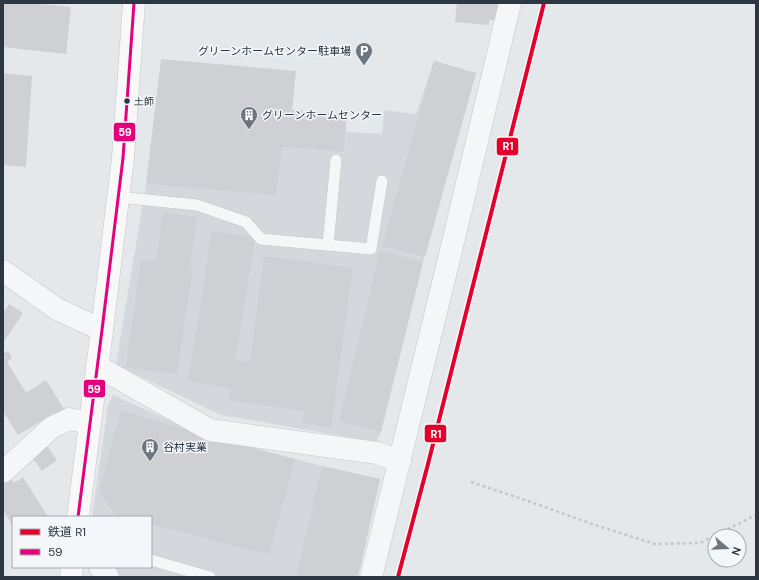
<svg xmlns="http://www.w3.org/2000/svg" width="759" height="580" font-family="'DM Sans','Noto Sans JP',sans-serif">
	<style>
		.built { fill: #d4d8dd }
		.building { fill: #ced0d3 }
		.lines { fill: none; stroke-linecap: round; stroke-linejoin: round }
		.service-casing { stroke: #c3c6c8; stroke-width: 12 }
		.minor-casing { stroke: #c3c6c8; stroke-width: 23 }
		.primary-casing { stroke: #c2c5c8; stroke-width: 23 }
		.path { stroke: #c3c7c9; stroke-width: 2.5; stroke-dasharray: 3 3; stroke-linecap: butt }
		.service { stroke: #f5f6f7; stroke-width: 11 }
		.minor { stroke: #f5f6f7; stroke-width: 22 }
		.primary { stroke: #f8f8f8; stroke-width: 22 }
		.bus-1-casing { stroke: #f4f7f9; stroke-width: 6 }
		.bus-1 { stroke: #e5007d; stroke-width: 3 }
		.rail-1-casing { stroke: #f4f7f9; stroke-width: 7 }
		.rail-1 { stroke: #e4002b; stroke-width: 4 }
		.bus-dot { fill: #2c3744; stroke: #f4f7f9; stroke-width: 1.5 }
		.labels { text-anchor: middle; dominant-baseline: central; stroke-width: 3; stroke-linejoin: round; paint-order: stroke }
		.bus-label { font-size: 10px; fill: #2c3744; stroke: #f4f7f9; text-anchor: start }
		.poi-label { font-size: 11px; fill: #2c3744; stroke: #f4f7f9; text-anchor: start }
		.line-badge { stroke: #f4f7f9; stroke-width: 1.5 }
		.badge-label { font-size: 11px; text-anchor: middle; font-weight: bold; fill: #fff }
	</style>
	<rect width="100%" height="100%" fill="#e5e8ea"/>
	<!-- built -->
	<g class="built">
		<polygon points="434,61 476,73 423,262 381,432 376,442 221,415 116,365 146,184 276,194 283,147 344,152 346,132 382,134 384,110 416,114"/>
		<polygon points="113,395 200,434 322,466 380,479 358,577 105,577 98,567 151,567 151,517 92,517 108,405"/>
	</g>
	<!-- building -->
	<g class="building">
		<polygon points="3,3 31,3 71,7 66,54 3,47"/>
		<polygon points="457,3 501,3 496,20 489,20 489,25 455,22"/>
		<polygon points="161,59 296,71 292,110 347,114 344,152 283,147 276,195 146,184"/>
		<polygon points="434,61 476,73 425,257 382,246"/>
		<polygon points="3,73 32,76 26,167 3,165"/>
		<polygon points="163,212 197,217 190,266 193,267 177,374 126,367 141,260 156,262"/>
		<polygon points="212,231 255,238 235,360 250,362 264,256 353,268 331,427 302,423 304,411 228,400 231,388 188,381"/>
		<polygon points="380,251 423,262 381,432 339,421"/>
		<polygon points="9,304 23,313 3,343 3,313"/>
		<polygon points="8,351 12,358 7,362 26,393 46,380 64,409 55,415 54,413 18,435 3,411 3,354"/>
		<polygon points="121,410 200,434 295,459 269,555 151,524 151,517 125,517 115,515 99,491"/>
		<polygon points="47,446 57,460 42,471 32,457"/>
		<polygon points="322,466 380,479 358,577 296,577"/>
		<polygon points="23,477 48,517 13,517 13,526 3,510 3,488 5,487 3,484 11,479 14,483"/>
	</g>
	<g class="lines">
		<defs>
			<g id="service">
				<polyline points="118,197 197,205 246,222 261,239 371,249 382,181"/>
				<polyline points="328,245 336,160"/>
				<polyline points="151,560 210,577"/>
			</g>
			<g id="minor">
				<polyline points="3,271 57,309 102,330"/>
				<polyline points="97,366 210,430 377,453 400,461"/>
				<polyline points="3,472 51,428 69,419 90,423"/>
				<polyline points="100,567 103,569 108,577"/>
				<polyline points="371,577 448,263 510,3"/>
			</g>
			<g id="primary">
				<polyline points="78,517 102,330 123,158 134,3"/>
				<polyline points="71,577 72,567"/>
			</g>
		</defs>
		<!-- service casing -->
		<use href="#service" class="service-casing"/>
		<!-- minor casing -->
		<use href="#minor" class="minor-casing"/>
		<!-- primary casing -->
		<use href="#primary" class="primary-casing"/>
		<!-- path -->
		<polyline class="path" points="471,482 528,501 595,525 655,544 700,543 756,515"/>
		<!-- service -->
		<use href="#service" class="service"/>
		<!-- minor -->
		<use href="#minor" class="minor"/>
		<!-- primary -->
		<use href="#primary" class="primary"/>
		<defs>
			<polyline id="bus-1" points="78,517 102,330 123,158 134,3"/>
		</defs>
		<!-- bus-1 casing -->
		<use href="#bus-1" class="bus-1-casing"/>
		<!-- bus-1 -->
		<use href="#bus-1" class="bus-1"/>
		<defs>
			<polyline id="rail-1" points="398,577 428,464 544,3"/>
		</defs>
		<!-- rail-1 casing -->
		<use href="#rail-1" class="rail-1-casing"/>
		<!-- rail-1 -->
		<use href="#rail-1" class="rail-1"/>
	</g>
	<!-- icons -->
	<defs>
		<symbol id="parking-pin" viewBox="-11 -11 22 30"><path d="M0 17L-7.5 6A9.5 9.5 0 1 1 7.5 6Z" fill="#6d757e" stroke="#f4f7f9"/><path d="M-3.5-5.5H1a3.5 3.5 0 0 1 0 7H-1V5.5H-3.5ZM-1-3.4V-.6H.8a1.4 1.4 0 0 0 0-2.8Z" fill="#fff"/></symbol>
		<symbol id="building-pin" viewBox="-11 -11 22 30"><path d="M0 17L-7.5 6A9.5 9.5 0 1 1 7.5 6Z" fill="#6d757e" stroke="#f4f7f9"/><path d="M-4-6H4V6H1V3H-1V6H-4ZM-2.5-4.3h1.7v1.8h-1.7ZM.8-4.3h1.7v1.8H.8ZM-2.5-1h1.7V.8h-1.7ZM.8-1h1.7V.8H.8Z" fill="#fff"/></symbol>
	</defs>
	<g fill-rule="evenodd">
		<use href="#parking-pin" x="354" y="41" width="20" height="27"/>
		<use href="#building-pin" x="239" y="105" width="20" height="27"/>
		<use href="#building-pin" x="140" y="437" width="20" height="27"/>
	</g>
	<!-- markers -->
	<circle class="bus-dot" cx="127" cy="101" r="3.5"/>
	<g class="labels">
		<!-- bus labels -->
		<g class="bus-label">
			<text x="134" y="101">土師</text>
		</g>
		<!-- poi labels -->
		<g class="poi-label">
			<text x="351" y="51" text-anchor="end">グリーンホームセンター駐車場</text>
			<text x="262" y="115">グリーンホームセンター</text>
			<text x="163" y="447">谷村実業</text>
		</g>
	</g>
	<g class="line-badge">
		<rect x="113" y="122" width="23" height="20" rx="4" fill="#e5007d"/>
		<rect x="496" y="137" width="23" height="19" rx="4" fill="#e4002b"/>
		<rect x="83" y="379" width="23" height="19" rx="4" fill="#e5007d"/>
		<rect x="424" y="424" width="23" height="19" rx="4" fill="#e4002b"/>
	</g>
	<g class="badge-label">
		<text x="125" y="136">59</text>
		<text x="508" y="150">R1</text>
		<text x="94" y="393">59</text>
		<text x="436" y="438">R1</text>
	</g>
	<!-- border -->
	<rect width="759" height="580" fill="none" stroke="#2c3744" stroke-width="8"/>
	<!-- legend -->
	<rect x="12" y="516" width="140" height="52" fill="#f4f7f9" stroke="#a4aab1"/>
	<rect x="20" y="529" width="20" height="6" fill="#e4002b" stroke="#a4aab1"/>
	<text x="48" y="536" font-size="12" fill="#2c3744">鉄道 R1</text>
	<rect x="20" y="549" width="20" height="6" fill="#e5007d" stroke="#a4aab1"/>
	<text x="48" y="556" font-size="12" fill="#2c3744">59</text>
	<!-- north arrow -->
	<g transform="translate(727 548) rotate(109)"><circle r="19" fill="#f4f7f9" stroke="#a4aab1"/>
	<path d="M0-3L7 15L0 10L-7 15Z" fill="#6d757e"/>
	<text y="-6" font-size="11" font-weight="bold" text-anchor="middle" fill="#2c3744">N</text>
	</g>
</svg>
